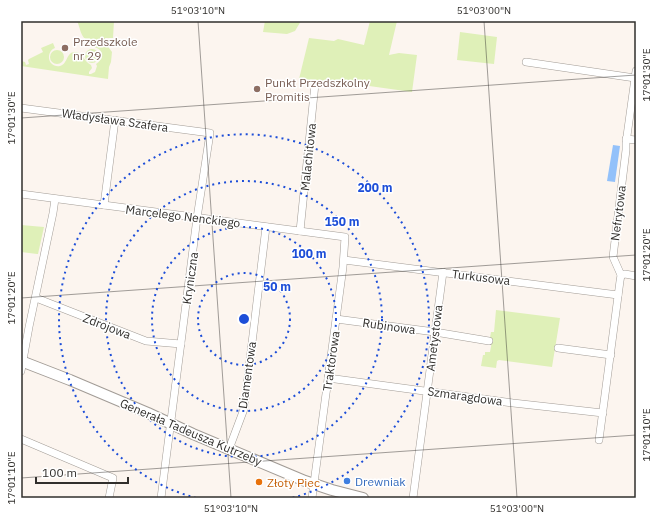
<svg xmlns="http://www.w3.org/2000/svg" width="657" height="519" font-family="'IBM Plex Sans',sans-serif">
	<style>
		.green { fill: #dff0b8 }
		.water { fill: #93c1fa }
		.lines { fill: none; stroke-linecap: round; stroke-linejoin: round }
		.street-casing { stroke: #a29c96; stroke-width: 8 }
		.secondary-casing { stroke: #a29c96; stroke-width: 12 }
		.street { stroke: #fff; stroke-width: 7 }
		.secondary { stroke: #fff; stroke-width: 10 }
		.ticks { fill: none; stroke: #312f2c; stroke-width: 1; stroke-opacity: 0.45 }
		.ring { fill: none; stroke: #1d4ed8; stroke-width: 2; stroke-dasharray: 2 4 }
		.education-dot { fill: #8d6e63; stroke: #fff; stroke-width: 1.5 }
		.shop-dot { fill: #3f7fe0; stroke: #fff; stroke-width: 1.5 }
		.food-dot { fill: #e8710a; stroke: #fff; stroke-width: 1.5 }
		.labels { text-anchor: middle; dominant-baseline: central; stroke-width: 3; stroke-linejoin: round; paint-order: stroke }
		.education-label { font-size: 12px; fill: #785e54; stroke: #fff; text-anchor: start }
		.street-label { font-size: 12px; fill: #312f2c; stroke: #fff }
		.shop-label { font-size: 12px; fill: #366cbe; stroke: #fff; text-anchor: start }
		.food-label { font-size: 12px; fill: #c56008; stroke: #fff; text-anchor: start }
		.centre { fill: #1d4ed8; stroke: #fff; stroke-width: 2 }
		.ring-label { font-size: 12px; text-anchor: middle; font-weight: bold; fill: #1d4ed8; stroke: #fff; stroke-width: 3; stroke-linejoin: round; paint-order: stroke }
		.neatline { fill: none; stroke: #312f2c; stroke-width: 1.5 }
		.ticks-label { font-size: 10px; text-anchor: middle; fill: #312f2c }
	</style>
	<rect width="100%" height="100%" fill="#fcf5ef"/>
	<!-- green -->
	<g class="green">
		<path d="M77 21H114L113 38H105L106 44 112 52 111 62 109 67 108 79 21 66V61L25 62 26 65 29 64 28 60 29 59 43 52 41 48 53 43 55 48C45 52 48 68 60 66 68 64 66 52 75 52 83 52 83 61 91 65L92 68 89 72V74H91L95 72 97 66 96 64C99 62 101 60 102 56 102 49 97 48 92 46 89 44 86 41 85 39 80 34 80 27 77 21Z"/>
		<polygon points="265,21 301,21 295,31 287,34 263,32"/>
		<polygon points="370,21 397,21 389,55 399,53 417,55 412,92 355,84 299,79 309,38 334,41 338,39 364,45"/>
		<polygon points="460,32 497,37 494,64 457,60"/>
		<circle cx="92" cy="56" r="7"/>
		<circle cx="57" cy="57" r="7"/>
		<polygon points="21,225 44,227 38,254 37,254 21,252"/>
		<polygon points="496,310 560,318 552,367 499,360 497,361 496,368 481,366 483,355 485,355 485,352 490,352 492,341 490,338 491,332 494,332"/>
	</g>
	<!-- water -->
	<polygon class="water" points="613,145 620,146 615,182 607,181"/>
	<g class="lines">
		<defs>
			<g id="street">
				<polyline points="526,62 635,78"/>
				<polyline points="21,108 210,133 197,218 161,498"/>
				<polyline points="626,139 636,140"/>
				<polyline points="21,194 345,237 343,267 312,498"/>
				<polyline points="104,205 115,120"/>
				<polyline points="300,231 315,84"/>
				<polyline points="344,260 618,295"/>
				<polyline points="621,275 625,274 636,276"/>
				<polyline points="36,298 146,341 181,344"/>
				<polyline points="336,319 435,332 489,341"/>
				<polyline points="558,348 611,355"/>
				<polyline points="21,371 29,327 53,213 55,199"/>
				<polyline points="328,378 513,403 603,413"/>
				<polyline points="21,439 113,478 109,498"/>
				<polyline points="599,440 620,281 621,275 613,257 626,150 626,143 636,71"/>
				<polyline points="229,449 244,409 266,227"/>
				<polyline points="413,498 443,272"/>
			</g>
			<polyline id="secondary" points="21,361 70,380 148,413 193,434 305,481 332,490 363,498"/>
		</defs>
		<!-- street casing -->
		<use href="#street" class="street-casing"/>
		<!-- secondary casing -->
		<use href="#secondary" class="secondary-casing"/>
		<!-- street -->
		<use href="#street" class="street"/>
		<!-- secondary -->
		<use href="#secondary" class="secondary"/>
	</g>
	<!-- ticks -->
	<path class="ticks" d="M198 21 231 498M484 21 517 498M21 118 636 75M21 298 636 255M21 478 636 435"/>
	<!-- distance rings -->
	<g class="ring">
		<circle cx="244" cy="319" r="46"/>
		<circle cx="244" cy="319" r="92"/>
		<circle cx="244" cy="319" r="138"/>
		<path d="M196 498A185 185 0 1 1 292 498"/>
	</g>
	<!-- markers -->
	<g class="education-dot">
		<circle cx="65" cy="48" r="4"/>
		<circle cx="257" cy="89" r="4"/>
	</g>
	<circle class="shop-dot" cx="347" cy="481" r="4"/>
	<circle class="food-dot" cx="259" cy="482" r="4"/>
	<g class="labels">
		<!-- education labels -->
		<g class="education-label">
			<text x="73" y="41">Przedszkole<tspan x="73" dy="14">nr 29</tspan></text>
			<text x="265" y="82">Punkt Przedszkolny<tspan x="265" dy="14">Promitis</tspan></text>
		</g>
		<!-- street labels -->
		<g class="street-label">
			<text transform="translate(115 120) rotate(8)">Władysława Szafera</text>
			<text transform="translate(308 157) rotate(-84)">Malachitowa</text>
			<text transform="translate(618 213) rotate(-83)">Nefrytowa</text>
			<text transform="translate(183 216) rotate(7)">Marcelego Nenckiego</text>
			<text transform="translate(481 277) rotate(7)">Turkusowa</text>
			<text transform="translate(190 278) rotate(-82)">Kryniczna</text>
			<text transform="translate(107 326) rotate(21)">Zdrojowa</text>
			<text transform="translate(389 326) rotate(8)">Rubinowa</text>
			<text transform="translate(434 338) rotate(-83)">Ametystowa</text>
			<text transform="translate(331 361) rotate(-82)">Traktorowa</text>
			<text transform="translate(247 375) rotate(-82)">Diamentowa</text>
			<text transform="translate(465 396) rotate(8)">Szmaragdowa</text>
			<text transform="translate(191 432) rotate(23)">Generała Tadeusza Kutrzeby</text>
		</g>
		<!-- shop labels -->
		<g class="shop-label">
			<text x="355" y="481">Drewniak</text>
		</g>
		<!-- food labels -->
		<g class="food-label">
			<text x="267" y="482">Złoty Piec</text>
		</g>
	</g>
	<circle cx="244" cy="319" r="6" class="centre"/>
	<g class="ring-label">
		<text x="375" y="192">200 m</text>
		<text x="342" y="226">150 m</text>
		<text x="309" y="258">100 m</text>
		<text x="277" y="291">50 m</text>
	</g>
	<!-- border -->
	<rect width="657" height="519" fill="none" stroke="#ffffff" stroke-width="44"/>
	<!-- scale -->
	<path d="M36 477v6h92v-6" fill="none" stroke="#312f2c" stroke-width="2"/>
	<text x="42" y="477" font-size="12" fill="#312f2c" stroke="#ffffff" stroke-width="3" paint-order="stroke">100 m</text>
	<rect x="22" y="22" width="613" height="475" class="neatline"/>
	<g class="ticks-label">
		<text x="198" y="14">51°03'10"N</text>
		<text x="484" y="14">51°03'00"N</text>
		<text transform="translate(646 75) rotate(-90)" y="4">17°01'30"E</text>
		<text transform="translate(11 118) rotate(-90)" y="4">17°01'30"E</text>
		<text transform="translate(646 255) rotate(-90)" y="4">17°01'20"E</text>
		<text transform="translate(11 298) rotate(-90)" y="4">17°01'20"E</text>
		<text transform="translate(646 435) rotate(-90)" y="4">17°01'10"E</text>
		<text transform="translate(11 478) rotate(-90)" y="4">17°01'10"E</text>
		<text x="231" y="512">51°03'10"N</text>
		<text x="517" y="512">51°03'00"N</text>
	</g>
</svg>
